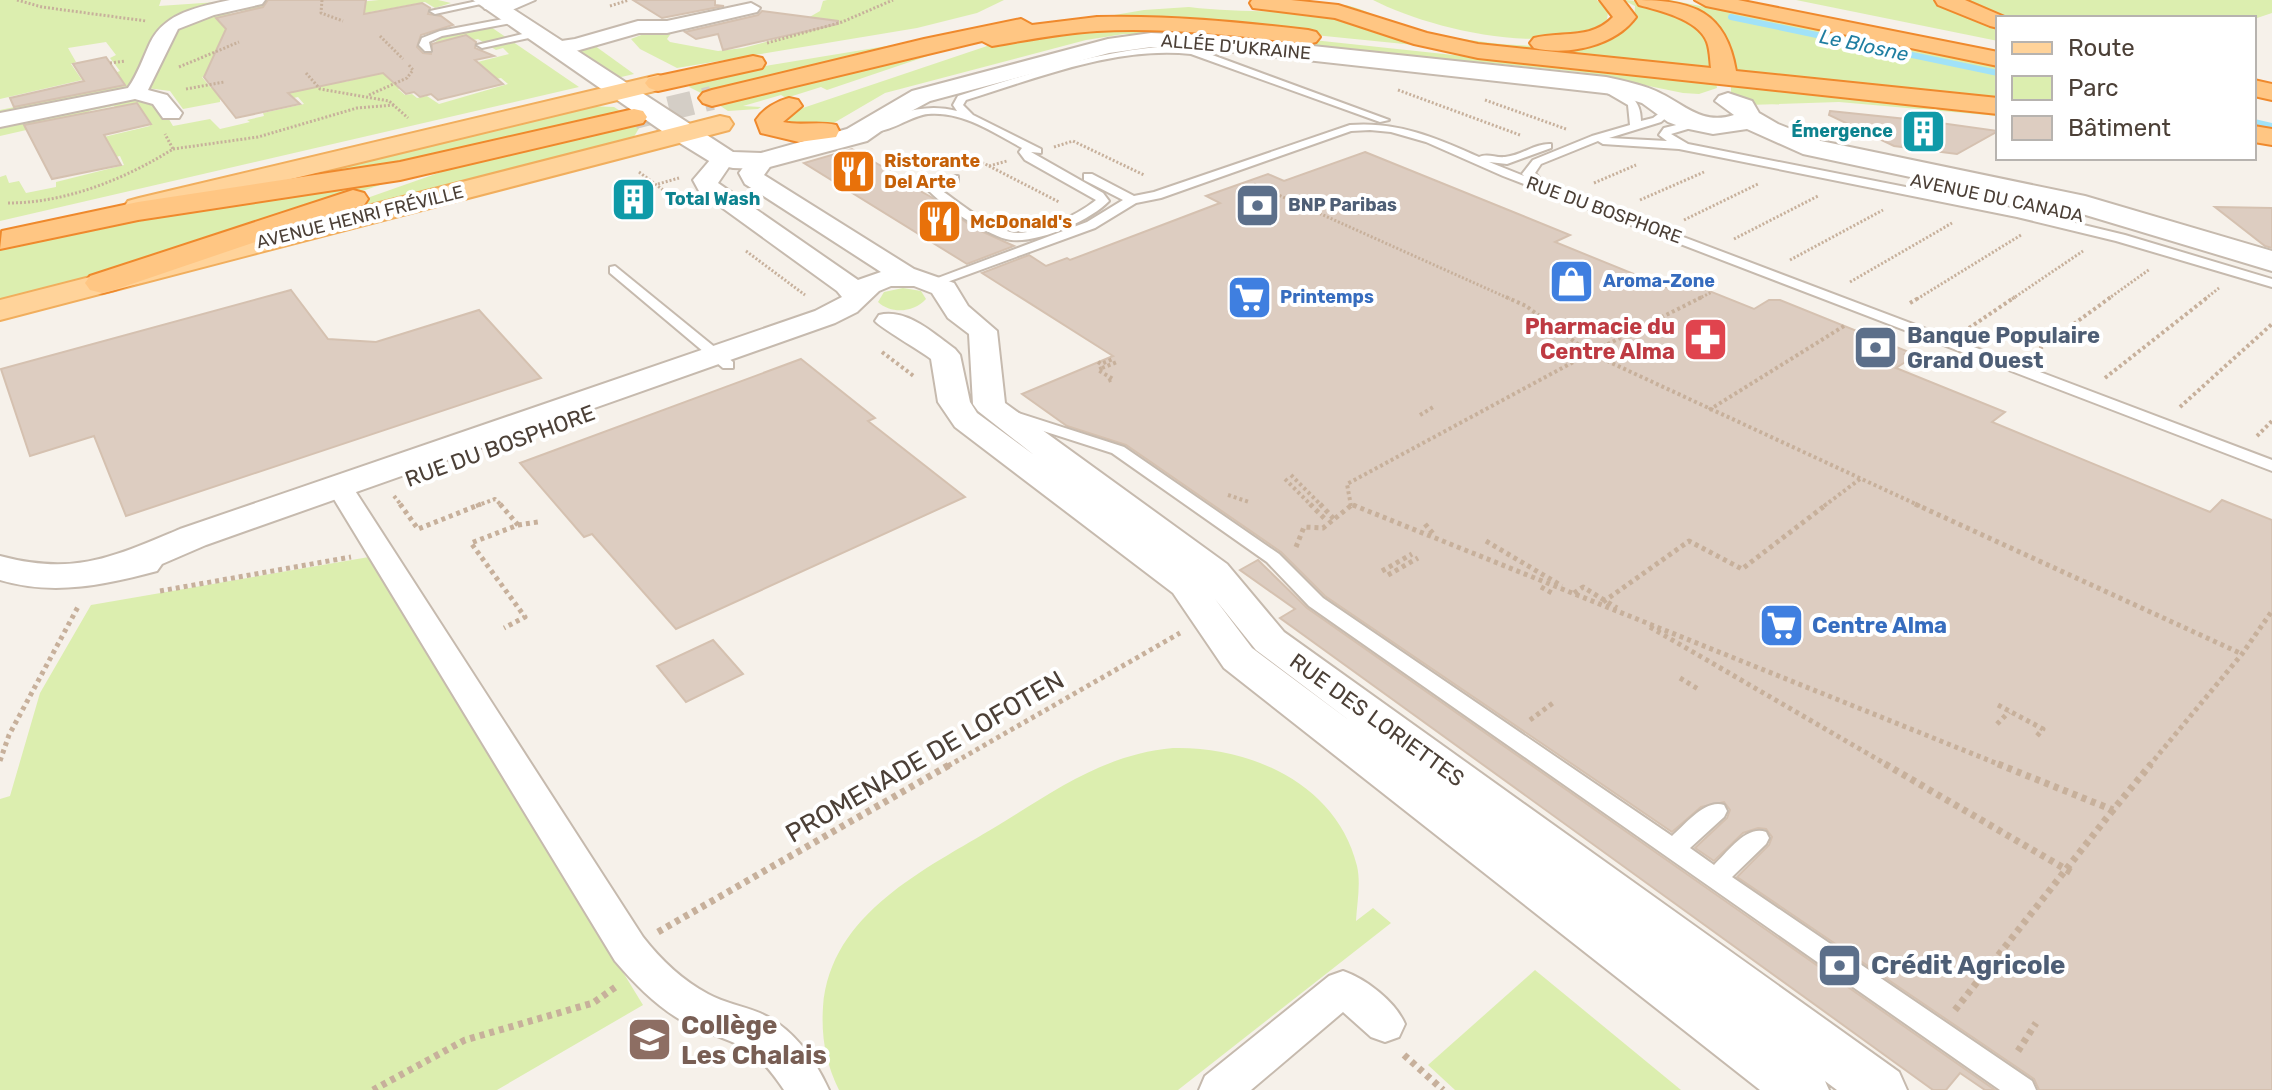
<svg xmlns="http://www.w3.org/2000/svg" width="2272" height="1090" font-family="Rubik,sans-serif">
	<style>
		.green { fill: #dceeaf }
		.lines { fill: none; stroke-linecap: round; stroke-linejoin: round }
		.stream { stroke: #a1e2f8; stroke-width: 6 }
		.building { fill: #ddcdc1; stroke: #d5c1b0; stroke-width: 2 }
		.trunk-tunnel { stroke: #d4cec6; stroke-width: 24; stroke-dasharray: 24 12; stroke-linecap: butt }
		.service-casing { stroke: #c6baae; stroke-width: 4 }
		.pedestrian-casing { stroke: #c6baae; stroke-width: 4 }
		.minor-casing { stroke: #c6baae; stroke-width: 4 }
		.tertiary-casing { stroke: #c6baae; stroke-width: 4 }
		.primary-casing { stroke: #f1ae5d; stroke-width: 4 }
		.trunk-casing { stroke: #ef892c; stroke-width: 4 }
		.path-far3 { stroke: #c7b09b; stroke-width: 3; stroke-dasharray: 2 2; stroke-linecap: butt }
		.path-far2 { stroke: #c7b09b; stroke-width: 4; stroke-dasharray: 3 3; stroke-linecap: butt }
		.path-far1 { stroke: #c7b09b; stroke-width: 5; stroke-dasharray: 4 4; stroke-linecap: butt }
		.path { stroke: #c7b09b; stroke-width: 7; stroke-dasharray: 5 5; stroke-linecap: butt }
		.service { fill: #fff; fill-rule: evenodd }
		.pedestrian { fill: #fff; fill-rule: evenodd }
		.minor { fill: #fff; fill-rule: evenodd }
		.tertiary { fill: #fff; fill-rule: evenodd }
		.primary { fill: #ffd39a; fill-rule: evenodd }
		.trunk { fill: #ffc683; fill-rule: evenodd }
		.labels { text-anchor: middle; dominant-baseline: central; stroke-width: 8; stroke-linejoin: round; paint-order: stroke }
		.far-street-label { font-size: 18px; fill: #4c4037; stroke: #fff }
		.far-culture-label { font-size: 18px; font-weight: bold; fill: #0d838f; stroke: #fff; text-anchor: end }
		.far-food-label { font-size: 18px; font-weight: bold; fill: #c56008; stroke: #fff; text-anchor: start }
		.far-service-label { font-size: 18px; font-weight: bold; fill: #4e5e75; stroke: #fff; text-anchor: start }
		.far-shop-label { font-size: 18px; font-weight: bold; fill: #366cbe; stroke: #fff; text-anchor: start }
		.far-water-label { font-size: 20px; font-style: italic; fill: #1f7ea1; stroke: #fff }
		.health-label { font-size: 22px; font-weight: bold; fill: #be3a42; stroke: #fff; text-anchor: end }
		.service-label { font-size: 22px; font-weight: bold; fill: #4e5e75; stroke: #fff; text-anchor: start }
		.street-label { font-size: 22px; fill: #4c4037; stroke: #fff }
		.shop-label { font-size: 22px; font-weight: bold; fill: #366cbe; stroke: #fff; text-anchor: start }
		.near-street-label { font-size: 26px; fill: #4c4037; stroke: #fff }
		.near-service-label { font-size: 26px; font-weight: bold; fill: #4e5e75; stroke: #fff; text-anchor: start }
		.near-education-label { font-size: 26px; font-weight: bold; fill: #785e54; stroke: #fff; text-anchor: start }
	</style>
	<rect width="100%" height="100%" fill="#f6f1ea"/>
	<!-- green -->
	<g class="green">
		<polygon points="0,0 161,0 159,6 247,0 163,25 128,93 0,118 0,110 34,103 120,71 110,58 116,55 106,42 68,48 76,62 71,64 82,80 0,99"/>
		<polygon points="260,0 334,0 231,12 225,28 312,19 317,6 379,0 438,0 451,3 435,8 425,2 234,37 237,70 202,77 211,88 229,85 239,95 220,99 220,102 183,109 170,91 147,88 176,25"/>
		<polygon points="827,0 1004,0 977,13 917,28 677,68 640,49 631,39 654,30 669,29 672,32 667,39 670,42 718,51 743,48 804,32 801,22 820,11 823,1"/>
		<path d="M1373 0H1597L1608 12 1607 20C1553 60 1427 28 1373 0Z"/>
		<path d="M1623 0C1653 0 1680 17 1704 35L1716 74 1460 45 1330 6C1352 0 1373 17 1394 23 1456 42 1580 63 1634 23L1635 6Z"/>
		<polygon points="1656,0 1670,0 1998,65 1998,103 1731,75 1729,48 1664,2"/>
		<polygon points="1796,0 1935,0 1998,25 1998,41"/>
		<polygon points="1962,0 2272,0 2272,13 2254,19 2008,18"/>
		<path d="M1189 7C1234 13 1280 9 1326 16 1357 21 1401 38 1434 47L1215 25 1079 21 1144 10Z"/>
		<polygon points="1127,25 1313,40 1716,83 1717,88 1699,94 1683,93 1580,72 1203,35 1124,34 1086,40 885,93 832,124 794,128 780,121 788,113 1002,41"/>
		<polygon points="491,27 579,87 0,221 0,177 6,175 9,183 19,181 26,193 56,187 56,182 124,165 120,156 107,159 87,141 150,126 147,119 121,117 114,106 89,111 88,116 0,136 0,121 130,96 158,101 173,126 210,119 220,129 250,122 247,120 264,116 263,113 304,104 298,97 289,99 284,94 333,75 345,82 384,71 433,81 398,89 405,95 412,94 417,98 427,96 439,104 508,84 501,78 490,80 466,65 509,54 503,48 496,50 478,39 438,47 434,43 446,34"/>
		<polygon points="917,41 705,95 689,87 694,81 740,70"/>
		<polygon points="591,43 634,74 617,78 566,48"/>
		<polygon points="960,45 827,90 821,87 786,98 781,95 743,106 761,107 758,109 728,111 716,103"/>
		<polygon points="1731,85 1998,110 1998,116 1839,102 1748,105 1723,97 1731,93"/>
		<polygon points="587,106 614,107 625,114 342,178 234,186"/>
		<polygon points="641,125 632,140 391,203 333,210 461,165"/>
		<polygon points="421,171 169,257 0,303 0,246 105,223"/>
		<path d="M903 288 921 291 926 299C913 313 891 314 878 302L884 292Z"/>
		<polygon points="369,557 643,1005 497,1090 0,1090 0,799 10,796 40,693 91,605"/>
		<path d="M1173 748C1250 746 1337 784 1357 866 1361 884 1357 903 1356 921L1373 908 1391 923 1178 1090H839C826 1064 821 1037 823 1007 830 913 926 869 997 826 1054 791 1105 754 1173 748Z"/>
		<polygon points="1535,970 1681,1090 1455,1090 1428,1065"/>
	</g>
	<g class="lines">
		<!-- stream -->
		<g class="stream">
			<polyline points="1731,17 1998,73"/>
			<polyline points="2254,122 2272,126"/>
		</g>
	</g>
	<!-- building -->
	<g class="building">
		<polygon points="268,0 366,0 364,14 422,3 430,8 428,14 441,16 453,25 421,35 417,47 423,53 431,54 432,44 466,35 476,42 475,48 494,56 475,60 503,84 438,100 431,94 420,97 414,92 406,94 383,73 288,93 300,104 236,118 204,77 226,29 216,18 263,7"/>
		<polygon points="633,0 715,0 715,5 724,6 662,18"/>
		<polygon points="762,11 838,21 838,24 723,50 718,34 696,39 685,32 758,15"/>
		<polygon points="106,57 125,85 14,107 10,98 84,81 73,64"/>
		<polygon points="137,103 151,124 104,135 121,165 52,179 24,125"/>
		<polygon points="1830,111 1926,121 1998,131 1957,154 1894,146 1829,115"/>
		<polygon points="852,149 900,177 897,178 931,197 974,228 1014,246 967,264 804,163"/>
		<polygon points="1365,152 1570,235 1555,242 1673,290 1687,282 1754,309 1769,300 1780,300 1909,352 1905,354 1913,357 1896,368 2005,412 1992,422 2210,512 2222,500 2272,520 2272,1090 2039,1090 2034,1079 1737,877 1769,845 1772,837 1766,829 1758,828 1743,833 1714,861 1695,848 1727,818 1730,810 1724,802 1701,807 1672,832 1325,596 1281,552 1126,445 1067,426 1022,394 1113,356 982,273 1029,255 1046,266 1067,258 1070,260 1220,203 1206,196 1268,174 1284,181"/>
		<polygon points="2215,207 2272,208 2272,248 2265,246"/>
		<polygon points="291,290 328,339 376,342 479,310 541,378 126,516 94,436 30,456 1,369"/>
		<polygon points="801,359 875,418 868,421 965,497 676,629 592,534 584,537 520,463"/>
		<polygon points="1258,560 1307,608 1995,1090 1985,1090 1960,1073 1946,1090 1933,1090 1280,618 1295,609 1240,570"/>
		<polygon points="713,640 743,674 686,702 657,666"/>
	</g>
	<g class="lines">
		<!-- trunk-tunnel -->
		<polyline class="trunk-tunnel" points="634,117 712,98"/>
		<defs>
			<g id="service">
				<polygon points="482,0 490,2 435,14 430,11"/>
				<polygon points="514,17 517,22 442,36 429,42 431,51 425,51 419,45 422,38 440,31"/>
				<polygon points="535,31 540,34 538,36 482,48 477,45"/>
				<path d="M1170 46 1196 49 1389 120 1380 122 1191 54C1115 46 1038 78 966 100L963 105 973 115 1041 149V153L1031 152 1103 193 1109 201C1090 221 1033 246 1006 239 984 233 943 206 927 189L950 176H958V182L941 190C961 204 986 225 1010 232 1032 238 1079 214 1096 200L1025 160 1019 152 1022 148C993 132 962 111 928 114 911 115 883 138 869 129 895 112 926 103 957 111L953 105 958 96C1028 74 1097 51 1170 46Z"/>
				<path d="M1608 86C1628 92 1641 99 1641 121L1653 118 1665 109 1674 111 1661 122 1609 138 1667 141 1659 135 1664 128 1697 120 1702 123 1701 125 1671 134 1688 144 2017 209 2125 235 2272 279V287L2116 241 2017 217 1679 149 1603 144 1598 141 1541 164 1535 173 1546 185 2272 460V471L1503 176 1426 142 1391 132 1370 130 1351 131 1161 198 1136 203 1095 228 939 285H929L927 282 1087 222 1123 200 1084 180V174H1092L1134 196 1154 192 1350 125C1397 121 1437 138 1479 157 1488 153 1495 158 1505 157 1521 156 1535 143 1551 144V148L1507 164 1489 162 1524 176 1522 174 1533 160 1592 136 1630 125 1628 105 1604 91V87Z"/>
				<polygon points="615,266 733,362 733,368 723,368 610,273 610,267"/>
				<path d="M1012 411 1124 447 1279 554 1323 598 1672 836C1686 824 1705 799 1724 805L1727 811 1724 817 1690 848 1714 865C1728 852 1746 825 1766 832L1769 838 1766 844 1732 877 2032 1081 2036 1090H2000L1309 606 1267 562 1112 453 1006 419 1004 416 1006 413Z"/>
			</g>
			<g id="pedestrian">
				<path d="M339 478 348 480 352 486 643 937C661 960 682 980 708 994 724 1003 743 1006 760 1013 792 1027 815 1059 829 1090H784C747 1034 730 1047 679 1019 654 1004 634 983 615 961L326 486 330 480Z"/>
				<path d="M1343 971C1366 979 1395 1001 1405 1024L1399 1037 1385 1042 1371 1037 1343 1012 1251 1090H1199L1205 1076 1329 976Z"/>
			</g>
			<g id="minor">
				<path d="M230 0H265L262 4 214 15 178 29 148 90 167 95 182 113 179 118H163L153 104 135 99 0 127V113L128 88C138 74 143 58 150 43 165 12 199 7 230 0Z"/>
				<polygon points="490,0 535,0 512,10 485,9 482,5"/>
				<polygon points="751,3 760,8 757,12 667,33 639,33 576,51 555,53 545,47 548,43 575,39 638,21 667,21"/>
				<path d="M724 151 732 153 735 158 718 183 858 280 881 272 745 184 739 173C748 161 755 152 770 156L774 161 764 175 914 269 954 283 968 306 997 331 1005 403 1227 564 1284 632 1899 1072 1907 1090H1837L1825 1081 1829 1090H1760L1224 668 1173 593 955 427 938 402 931 359C921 351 879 327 875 321L879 315C907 308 934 334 955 349L960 355 970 402 977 413 1034 455 978 411 973 404 969 334 948 318 932 293 914 286H891L879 291 857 312 835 323 206 545 162 564 157 571C105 585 53 596 0 580V556C75 576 113 557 180 529L815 311 842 297 837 291 699 191 693 180 716 153ZM1215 599 1256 650 1350 721 1252 648Z"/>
			</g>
			<path id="tertiary" d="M473 0H499L733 152 761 153 847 129 912 91 1108 39 1151 33 1217 36 1606 77C1624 81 1645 85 1662 94 1686 106 1703 125 1734 115L1715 101 1719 96 1728 93 1752 101 1759 113 1778 124 1821 141 2085 196 2272 251V271L2079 213 1803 154 1747 129 1713 134 1684 128 1668 122 1642 103 1613 94 1217 50 1151 47 1109 53 930 101 904 115 867 141 762 169 733 168 714 164 675 140Z"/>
			<g id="primary">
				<polygon points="658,75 667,78 671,83 667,88 139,216 128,213 124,207 128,201 139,198"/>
				<polygon points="720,116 729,118 733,124 729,130 0,320 0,300"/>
			</g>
			<g id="trunk">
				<path d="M1252 0H1291L1338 5 1427 33 1478 44 1711 68C1710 60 1710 50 1707 42 1698 19 1660 11 1639 5L1636 0C1692 0 1726 11 1736 71L1998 98V114L1478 58 1414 44 1335 18 1253 8 1250 3Z"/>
				<path d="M1600 0H1623L1636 17C1615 46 1568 56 1534 48L1530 43 1534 38C1562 31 1591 40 1613 17Z"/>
				<polygon points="1695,0 1738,0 1998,52 1998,66 1706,6"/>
				<polygon points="1935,0 1965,0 2007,18 1998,18 1998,28 1990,26 1938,5"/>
				<path d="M1097 17C1168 15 1238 22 1308 30L1316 32 1320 37 1316 42 1308 44C1238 36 1167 27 1097 31 1062 33 1027 40 992 46L982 41 712 106 703 103 699 98 703 93 712 90 924 39 1021 19 1032 25Z"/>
				<polygon points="753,56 762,58 765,63 762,68 658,91 649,88 645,83 649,78"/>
				<polygon points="2254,80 2272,84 2272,100 2254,96"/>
				<path d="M789 98 798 100 802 106 783 122C801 126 818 121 836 125L839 131 836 137 799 142 761 133 756 120C763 109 777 101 789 98Z"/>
				<polygon points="634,109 643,111 647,117 643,123 400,180 138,220 0,249 2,231 138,202 400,162"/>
				<polygon points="2254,126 2272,129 2272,145 2254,142"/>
				<polygon points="353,190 364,193 368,199 364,205 114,290 102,293 90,290 85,283 90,276"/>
			</g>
		</defs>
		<!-- service casing -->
		<use href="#service" class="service-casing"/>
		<!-- pedestrian casing -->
		<use href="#pedestrian" class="pedestrian-casing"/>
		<!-- minor casing -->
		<use href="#minor" class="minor-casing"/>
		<!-- tertiary casing -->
		<use href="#tertiary" class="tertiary-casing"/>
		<!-- primary casing -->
		<use href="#primary" class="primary-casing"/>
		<!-- trunk casing -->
		<use href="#trunk" class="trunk-casing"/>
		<!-- path-far3 -->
		<g class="path-far3">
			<polyline points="17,0 42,7 146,21"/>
			<polyline points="322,0 321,13 343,21"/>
			<polyline points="610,6 629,0"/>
			<polyline points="380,36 403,59"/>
			<polyline points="767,43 842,22 893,0"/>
			<polyline points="110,63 125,61"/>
			<polyline points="179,67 239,42"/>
			<polyline points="306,73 320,89 389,101 408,118"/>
			<polyline points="186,89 224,82"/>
			<polyline points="1398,90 1520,135"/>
			<polyline points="369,95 407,78 413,70 408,64"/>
			<polyline points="1485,100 1566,129"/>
			<polyline points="1054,147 1073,141 1144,175"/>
			<polyline points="173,149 258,137 357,108 394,105"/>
			<polyline points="967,163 977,160 989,166 1007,161"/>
			<polyline points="989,166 1059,202"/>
			<polyline points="639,172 686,207"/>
			<polyline points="1594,183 1636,165"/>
			<polyline points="658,184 679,178"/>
			<polyline points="1254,184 1510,299"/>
			<polyline points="1640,200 1704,172"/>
			<path d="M8 203C66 203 125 179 173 149L165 134"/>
			<polyline points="1684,220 1758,184"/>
			<polyline points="1734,239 1818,196"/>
			<polyline points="746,251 805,295"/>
			<polyline points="1790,260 1883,210"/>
			<polyline points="1850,282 1952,223"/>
			<polyline points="1698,299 1712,292"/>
			<polyline points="1917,299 2021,235"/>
			<polyline points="2012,299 2083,251"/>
			<polyline points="2108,299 2150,269"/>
			<polyline points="2205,299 2219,288"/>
		</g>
		<!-- path-far2 -->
		<g class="path-far2">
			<polyline points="1506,297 1526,306 1590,353 1920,506"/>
			<polyline points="1910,303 1920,297"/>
			<polyline points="1969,328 2015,297"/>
			<polyline points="882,352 915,377"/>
			<polyline points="2035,352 2111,297"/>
			<polyline points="1098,362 1101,364 1113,359"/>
			<polyline points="1102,368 1098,370 1113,379 1108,381"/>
			<polyline points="1102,368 1117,362"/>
			<polyline points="2105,378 2208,297"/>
			<polyline points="2180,407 2272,324"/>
			<polyline points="1709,410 1844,326"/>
			<polyline points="1420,415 1435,406"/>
			<polyline points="2257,436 2272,421"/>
			<polyline points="1291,475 1322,506"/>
			<polyline points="1285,479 1312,506"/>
			<polyline points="1228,495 1249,502"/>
			<polyline points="394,496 402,506"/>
			<polyline points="1353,505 1356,506"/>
			<polyline points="476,506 495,499 502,506"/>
			<polyline points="1351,506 1347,484 1590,353 1702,297"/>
			<polyline points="1824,506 1860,479"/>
		</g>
		<!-- path-far1 -->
		<g class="path-far1">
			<polyline points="400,504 418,529 481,504"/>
			<polyline points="500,504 518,525 471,543 525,617 504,628"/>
			<polyline points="1310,504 1326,520"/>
			<polyline points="1320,504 1334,519"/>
			<polyline points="1915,504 2242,654"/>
			<polyline points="1353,505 2003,766"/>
			<polyline points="1425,524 1435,536"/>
			<polyline points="518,525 538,522"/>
			<polyline points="1486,541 1562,586"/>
			<polyline points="1296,547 1304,527 1323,528 1353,504"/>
			<polyline points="1382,571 1412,554"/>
			<polyline points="1388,575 1418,558"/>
			<polyline points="1541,587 1552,593"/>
			<polyline points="160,591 351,557"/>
			<polyline points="1574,593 1583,587 1617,608"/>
			<polyline points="1603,602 1689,541 1742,569 1827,504"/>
			<polyline points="1650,627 1889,766"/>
			<polyline points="1680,678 1698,689"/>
			<polyline points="1998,705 2043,729 2036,737"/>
			<polyline points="1530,720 1553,703"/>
			<polyline points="1997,724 2009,712"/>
			<polyline points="0,761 9,735 79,605"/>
			<polyline points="948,766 1180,633"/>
			<polyline points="2149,766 2242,654 2272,611"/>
		</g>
		<!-- path -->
		<g class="path">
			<polyline points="1885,764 2074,874"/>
			<polyline points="1998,764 2113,810 2151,764"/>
			<polyline points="658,932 951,764"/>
			<polyline points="1955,1010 2113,810"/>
			<polyline points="2018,1051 2036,1023"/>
			<polyline points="1404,1055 1443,1090"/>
			<polyline points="373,1090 465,1040 593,1003 617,986"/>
		</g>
		<!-- service -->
		<use href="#service" class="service"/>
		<!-- pedestrian -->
		<use href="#pedestrian" class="pedestrian"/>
		<!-- minor -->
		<use href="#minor" class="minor"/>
		<!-- tertiary -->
		<use href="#tertiary" class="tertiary"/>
		<!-- primary -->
		<use href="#primary" class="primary"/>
		<!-- trunk -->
		<use href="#trunk" class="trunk"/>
	</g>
	<!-- icons -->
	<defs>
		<symbol id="building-square" viewBox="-11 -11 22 22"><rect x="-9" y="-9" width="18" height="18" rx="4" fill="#0f9aa8" stroke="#fff"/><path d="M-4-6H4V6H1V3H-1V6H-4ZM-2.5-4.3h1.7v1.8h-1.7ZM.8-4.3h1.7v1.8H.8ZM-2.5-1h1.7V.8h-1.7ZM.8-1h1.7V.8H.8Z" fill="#fff"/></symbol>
		<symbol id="restaurant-square" viewBox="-11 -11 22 22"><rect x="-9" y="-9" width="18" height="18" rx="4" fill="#e8710a" stroke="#fff"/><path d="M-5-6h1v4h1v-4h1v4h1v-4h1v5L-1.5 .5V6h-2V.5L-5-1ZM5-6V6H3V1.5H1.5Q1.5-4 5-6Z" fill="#fff"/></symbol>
		<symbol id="bank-square" viewBox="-11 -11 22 22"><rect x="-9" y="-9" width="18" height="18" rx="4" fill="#5c6f8a" stroke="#fff"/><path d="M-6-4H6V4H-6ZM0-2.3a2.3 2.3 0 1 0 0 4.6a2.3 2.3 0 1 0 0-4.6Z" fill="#fff"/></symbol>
		<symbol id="shop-square" viewBox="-11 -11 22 22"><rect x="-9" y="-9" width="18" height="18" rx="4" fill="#3f7fe0" stroke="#fff"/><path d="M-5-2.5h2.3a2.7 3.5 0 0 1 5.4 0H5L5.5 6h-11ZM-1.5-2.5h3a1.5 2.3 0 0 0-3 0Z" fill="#fff"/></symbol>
		<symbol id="supermarket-square" viewBox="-11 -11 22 22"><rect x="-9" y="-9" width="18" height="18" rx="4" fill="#3f7fe0" stroke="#fff"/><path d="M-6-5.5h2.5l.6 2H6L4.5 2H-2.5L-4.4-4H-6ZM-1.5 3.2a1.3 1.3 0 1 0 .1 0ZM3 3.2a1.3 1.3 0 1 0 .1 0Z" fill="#fff"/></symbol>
		<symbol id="pharmacy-square" viewBox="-11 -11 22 22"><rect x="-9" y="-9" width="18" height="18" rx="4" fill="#e0444e" stroke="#fff"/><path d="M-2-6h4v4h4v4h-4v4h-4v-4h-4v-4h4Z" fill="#fff"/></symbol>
		<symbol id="school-square" viewBox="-11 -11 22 22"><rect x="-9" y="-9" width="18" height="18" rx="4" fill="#8d6e63" stroke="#fff"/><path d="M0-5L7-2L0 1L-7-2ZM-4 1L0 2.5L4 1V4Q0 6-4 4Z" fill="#fff"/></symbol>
	</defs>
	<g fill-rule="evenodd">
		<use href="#building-square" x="1898" y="106" width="51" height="51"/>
		<use href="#restaurant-square" x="828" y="146" width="51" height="51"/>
		<use href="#building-square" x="608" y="174" width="51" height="51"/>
		<use href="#bank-square" x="1232" y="180" width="51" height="51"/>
		<use href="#restaurant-square" x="914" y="196" width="51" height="51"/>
		<use href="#shop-square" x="1546" y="256" width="51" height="51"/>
		<use href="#supermarket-square" x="1224" y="272" width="51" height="51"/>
		<use href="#pharmacy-square" x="1680" y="314" width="51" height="51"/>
		<use href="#bank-square" x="1850" y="322" width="51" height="51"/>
		<use href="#supermarket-square" x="1756" y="600" width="51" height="51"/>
		<use href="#bank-square" x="1814" y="940" width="51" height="51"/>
		<use href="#school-square" x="624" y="1014" width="51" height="51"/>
	</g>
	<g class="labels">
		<!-- far-street labels -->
		<g class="far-street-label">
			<text transform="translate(1236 47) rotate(5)">ALLÉE D'UKRAINE</text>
			<text transform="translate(1997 198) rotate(12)">AVENUE DU CANADA</text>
			<text transform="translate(1604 210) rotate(20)">RUE DU BOSPHORE</text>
			<text transform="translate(360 217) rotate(-14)">AVENUE HENRI FRÉVILLE</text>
		</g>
		<!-- far-culture labels -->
		<g class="far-culture-label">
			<text x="1893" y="131">Émergence</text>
			<text x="665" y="199" text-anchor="start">Total Wash</text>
		</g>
		<!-- far-food labels -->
		<g class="far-food-label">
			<text x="884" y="161">Ristorante<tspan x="884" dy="21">Del Arte</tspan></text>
			<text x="970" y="222">McDonald's</text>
		</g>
		<!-- far-service labels -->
		<g class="far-service-label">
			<text x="1288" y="205">BNP Paribas</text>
		</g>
		<!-- far-shop labels -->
		<g class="far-shop-label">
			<text x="1603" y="281">Aroma-Zone</text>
			<text x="1280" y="297">Printemps</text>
		</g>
		<!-- far-water labels -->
		<g class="far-water-label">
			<text transform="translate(1864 45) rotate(12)">Le Blosne</text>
		</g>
		<!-- health labels -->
		<g class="health-label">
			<text x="1675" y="326">Pharmacie du<tspan x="1675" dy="25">Centre Alma</tspan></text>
		</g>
		<!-- service labels -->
		<g class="service-label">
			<text x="1907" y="335">Banque Populaire<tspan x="1907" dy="25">Grand Ouest</tspan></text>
		</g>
		<!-- street labels -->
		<g class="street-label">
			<text transform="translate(500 446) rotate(-20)">RUE DU BOSPHORE</text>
			<text transform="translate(1377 720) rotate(36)">RUE DES LORIETTES</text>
		</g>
		<!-- shop labels -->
		<g class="shop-label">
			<text x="1812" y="625">Centre Alma</text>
		</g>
		<!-- near-street labels -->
		<g class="near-street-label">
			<text transform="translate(925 757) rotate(-30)">PROMENADE DE LOFOTEN</text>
		</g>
		<!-- near-service labels -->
		<g class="near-service-label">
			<text x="1871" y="965">Crédit Agricole</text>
		</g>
		<!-- near-education labels -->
		<g class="near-education-label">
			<text x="681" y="1025">Collège<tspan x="681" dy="30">Les Chalais</tspan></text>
		</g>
	</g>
	<!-- legend -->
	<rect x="1996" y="16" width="260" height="144" fill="#ffffff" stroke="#b7b3af" stroke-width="2"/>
	<rect x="2012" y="42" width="40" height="12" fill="#ffd39a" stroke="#b7b3af" stroke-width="2"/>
	<text x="2068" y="56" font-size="24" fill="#4c4037">Route</text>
	<rect x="2012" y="76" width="40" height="24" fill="#dceeaf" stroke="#b7b3af" stroke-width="2"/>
	<text x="2068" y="96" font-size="24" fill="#4c4037">Parc</text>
	<rect x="2012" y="116" width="40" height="24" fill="#ddcdc1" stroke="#b7b3af" stroke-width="2"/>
	<text x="2068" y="136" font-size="24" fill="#4c4037">Bâtiment</text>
</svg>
